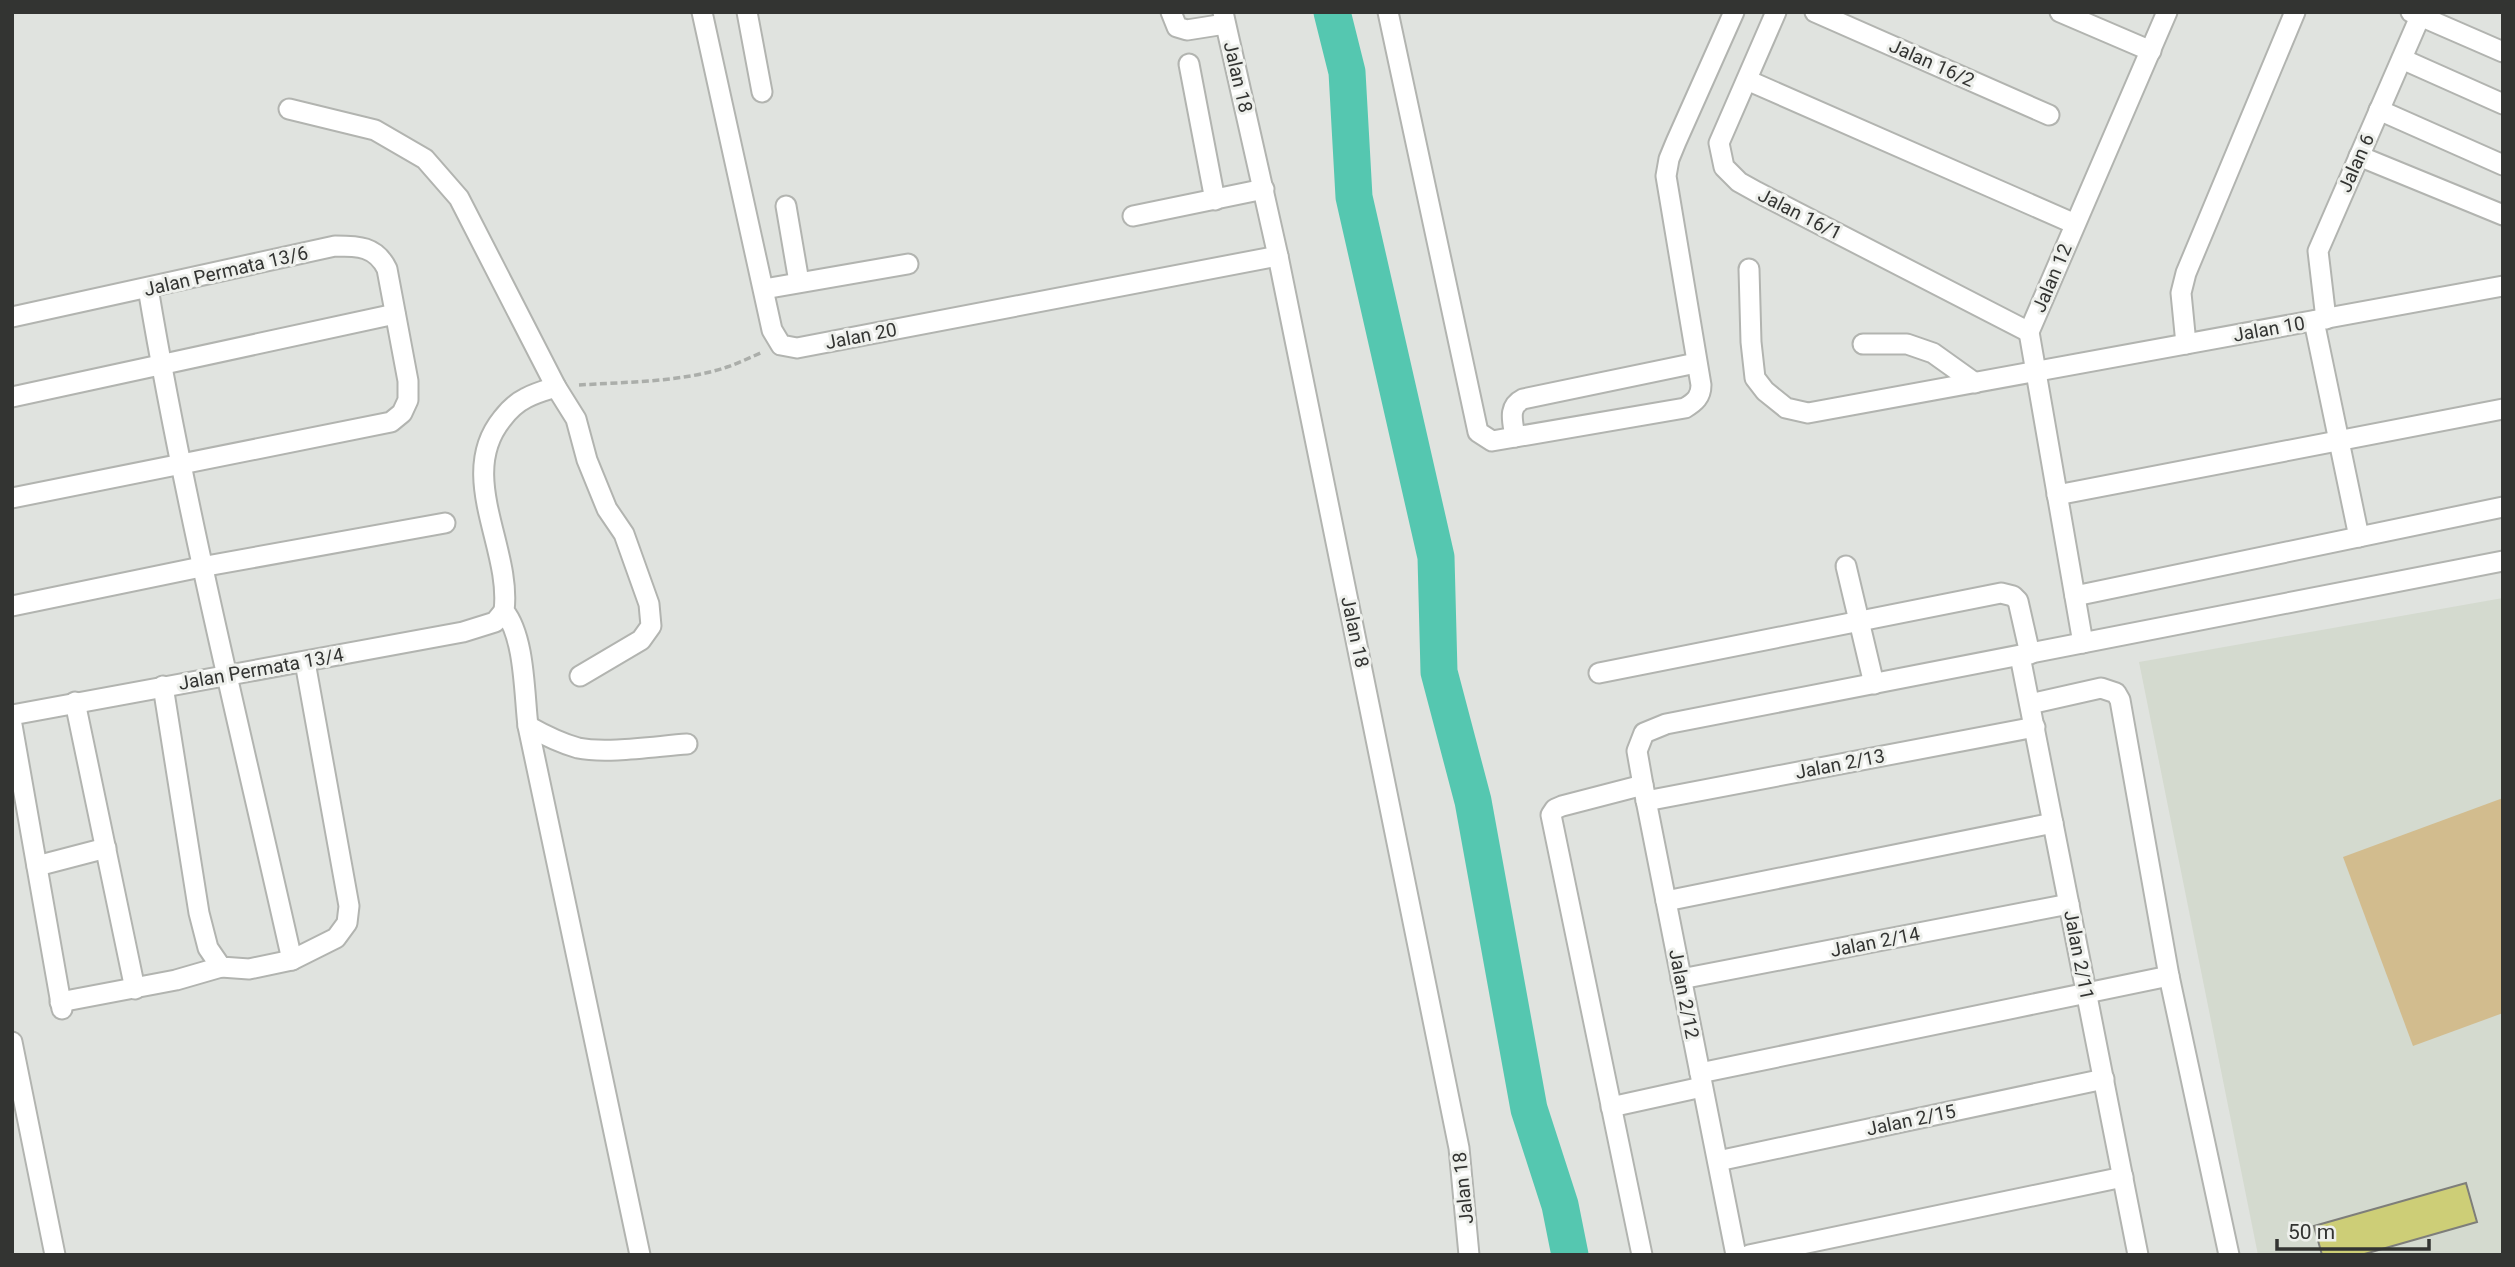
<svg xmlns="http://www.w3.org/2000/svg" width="2515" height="1267" font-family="Roboto,sans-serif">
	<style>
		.built { fill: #d4dacf }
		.green { fill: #d2bc8e }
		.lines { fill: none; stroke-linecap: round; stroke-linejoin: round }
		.river { stroke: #55c7b0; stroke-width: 37 }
		.building { fill: #cdce77; stroke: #7e7e7a; stroke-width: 2 }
		.minor-casing { stroke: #b2b4b0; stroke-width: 23 }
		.path { stroke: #abaeaa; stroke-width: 3.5; stroke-dasharray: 7 3.5; stroke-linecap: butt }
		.minor { stroke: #fff; stroke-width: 19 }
		.labels { text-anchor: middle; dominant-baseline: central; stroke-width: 6; stroke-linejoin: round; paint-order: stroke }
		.street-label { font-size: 19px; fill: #333432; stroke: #eef0ec }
	</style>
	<rect width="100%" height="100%" fill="#e0e3df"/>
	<!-- built -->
	<polygon class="built" points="2503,598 2503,1255 2258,1255 2139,662"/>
	<!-- green -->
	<polygon class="green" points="2503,798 2503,1013 2413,1046 2343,857"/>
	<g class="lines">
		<!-- river -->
		<polyline class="river" points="1332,12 1347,72 1354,197 1436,557 1439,672 1473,801 1529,1109 1560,1205 1570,1255"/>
	</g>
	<!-- building -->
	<polygon class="building" points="2466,1183 2477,1222 2361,1255 2322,1255 2314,1226"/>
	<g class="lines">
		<defs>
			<g id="minor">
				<polyline points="702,12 772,330 781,345 797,348 1278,256"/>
				<polyline points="747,12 762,92"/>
				<polyline points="1171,12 1177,27 1187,30 1225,24"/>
				<polyline points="1223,12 1278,256 1459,1148 1469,1255"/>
				<path d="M1388 12 1478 432 1492 441 1685 408C1695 402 1701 397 1701 385L1666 176 1669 159 1676 142 1734 12"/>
				<polyline points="1776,12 1719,143 1724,167 1739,182 1757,192 2029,332"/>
				<polyline points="1815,12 2049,115"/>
				<polyline points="2060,12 2151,51"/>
				<polyline points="2411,12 2503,52"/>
				<polyline points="2402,59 2503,104"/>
				<polyline points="1189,64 1215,200"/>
				<polyline points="1747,80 2075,224"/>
				<polyline points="289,109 375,130 425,159 459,198 556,387 576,419 587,460 607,509 624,534 649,604 651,626 641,640 580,676"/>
				<polyline points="2379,110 2503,165"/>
				<polyline points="2359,156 2503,215"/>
				<polyline points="786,206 799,282"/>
				<polyline points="1133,216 1264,189"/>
				<polyline points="1749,269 1751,342 1755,378 1765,391 1786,408 1808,413 2503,286"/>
				<path d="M148 288C186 514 242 737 292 960"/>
				<polyline points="764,289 908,264"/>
				<path d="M12 317 335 246C358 246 376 246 387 269L408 381V400L402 413 391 422 12 498"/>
				<polyline points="2326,319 2318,251 2422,12"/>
				<polyline points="2314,321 2359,537"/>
				<polyline points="1863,344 1907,344 1933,353 1975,383"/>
				<polyline points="2186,344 2181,293 2186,273 2295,12"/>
				<path d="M556 387C546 390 535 393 526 398 516 403 508 411 502 419 456 476 512 548 504 611 525 637 524 693 528 726L640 1255"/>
				<polyline points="12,397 395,314"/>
				<path d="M1515 437C1513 422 1507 407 1523 399L1696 363"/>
				<polyline points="2057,495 2503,409"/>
				<polyline points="1846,566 1874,684"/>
				<polyline points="2075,596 2503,507"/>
				<polyline points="12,606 201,567 445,523"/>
				<polyline points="2083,643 2029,332 2167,12"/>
				<polyline points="2020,656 2138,1255"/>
				<polyline points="1599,673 2001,593 2013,596 2018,601 2030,654"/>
				<polyline points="163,686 199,913 208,948 221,967 249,969 292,960 336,938 347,923 349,906 305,662"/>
				<polyline points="75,702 135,989"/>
				<polyline points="2030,704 2101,688 2116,693 2120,700 2169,976 2229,1255"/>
				<polyline points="12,715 463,632 495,622 504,611"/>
				<polyline points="12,725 62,1009"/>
				<path d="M528 726C544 735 560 743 578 748 607 754 657 746 687 744"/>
				<polyline points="1646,801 2035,727"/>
				<polyline points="37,866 106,848"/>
				<polyline points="1666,901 2053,823"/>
				<polyline points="1681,979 2069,904"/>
				<polyline points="60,1002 176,980 221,967"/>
				<polyline points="12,1042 55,1255"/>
				<polyline points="1700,1073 2169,976"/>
				<polyline points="1611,1107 1702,1087"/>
				<polyline points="1718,1161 2104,1079"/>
				<polyline points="1642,1255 1551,815 1555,809 1562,806 1643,785"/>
				<polyline points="1736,1255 1643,785 1637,751 1644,733 1666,724 2503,561"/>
				<polyline points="1749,1255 2123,1177"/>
			</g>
		</defs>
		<!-- minor casing -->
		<use href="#minor" class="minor-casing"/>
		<!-- path -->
		<path class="path" d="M579 385C625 382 684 382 727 367 739 363 751 357 763 352"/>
		<!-- minor -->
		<use href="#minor" class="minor"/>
	</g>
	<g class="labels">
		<!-- street labels -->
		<g class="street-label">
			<text transform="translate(1932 63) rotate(24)">Jalan 16/2</text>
			<text transform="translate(1238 77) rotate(77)">Jalan 18</text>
			<text transform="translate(2356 163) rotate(-66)">Jalan 6</text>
			<text transform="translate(1800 214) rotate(27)">Jalan 16/1</text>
			<text transform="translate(226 271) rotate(-13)">Jalan Permata 13/6</text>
			<text transform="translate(2052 278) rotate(-67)">Jalan 12</text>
			<text transform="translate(2269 329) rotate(-10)">Jalan 10</text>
			<text transform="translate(861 336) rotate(-11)">Jalan 20</text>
			<text transform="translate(1355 632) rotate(78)">Jalan 18</text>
			<text transform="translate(261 669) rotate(-10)">Jalan Permata 13/4</text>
			<text transform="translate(1840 764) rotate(-11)">Jalan 2/13</text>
			<text transform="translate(1875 942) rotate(-11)">Jalan 2/14</text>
			<text transform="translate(2079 955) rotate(79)">Jalan 2/11</text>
			<text transform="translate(1684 994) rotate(79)">Jalan 2/12</text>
			<text transform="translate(1911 1120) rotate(-12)">Jalan 2/15</text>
			<text transform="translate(1463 1188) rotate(-96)">Jalan 18</text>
		</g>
	</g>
	<!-- border -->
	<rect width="2515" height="1267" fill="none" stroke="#333432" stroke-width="28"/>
	<!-- scale -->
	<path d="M2277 1239v10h152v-10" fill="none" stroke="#333432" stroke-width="3.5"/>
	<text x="2288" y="1239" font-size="21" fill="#333432" stroke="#eef0ec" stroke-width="5" paint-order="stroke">50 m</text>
</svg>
